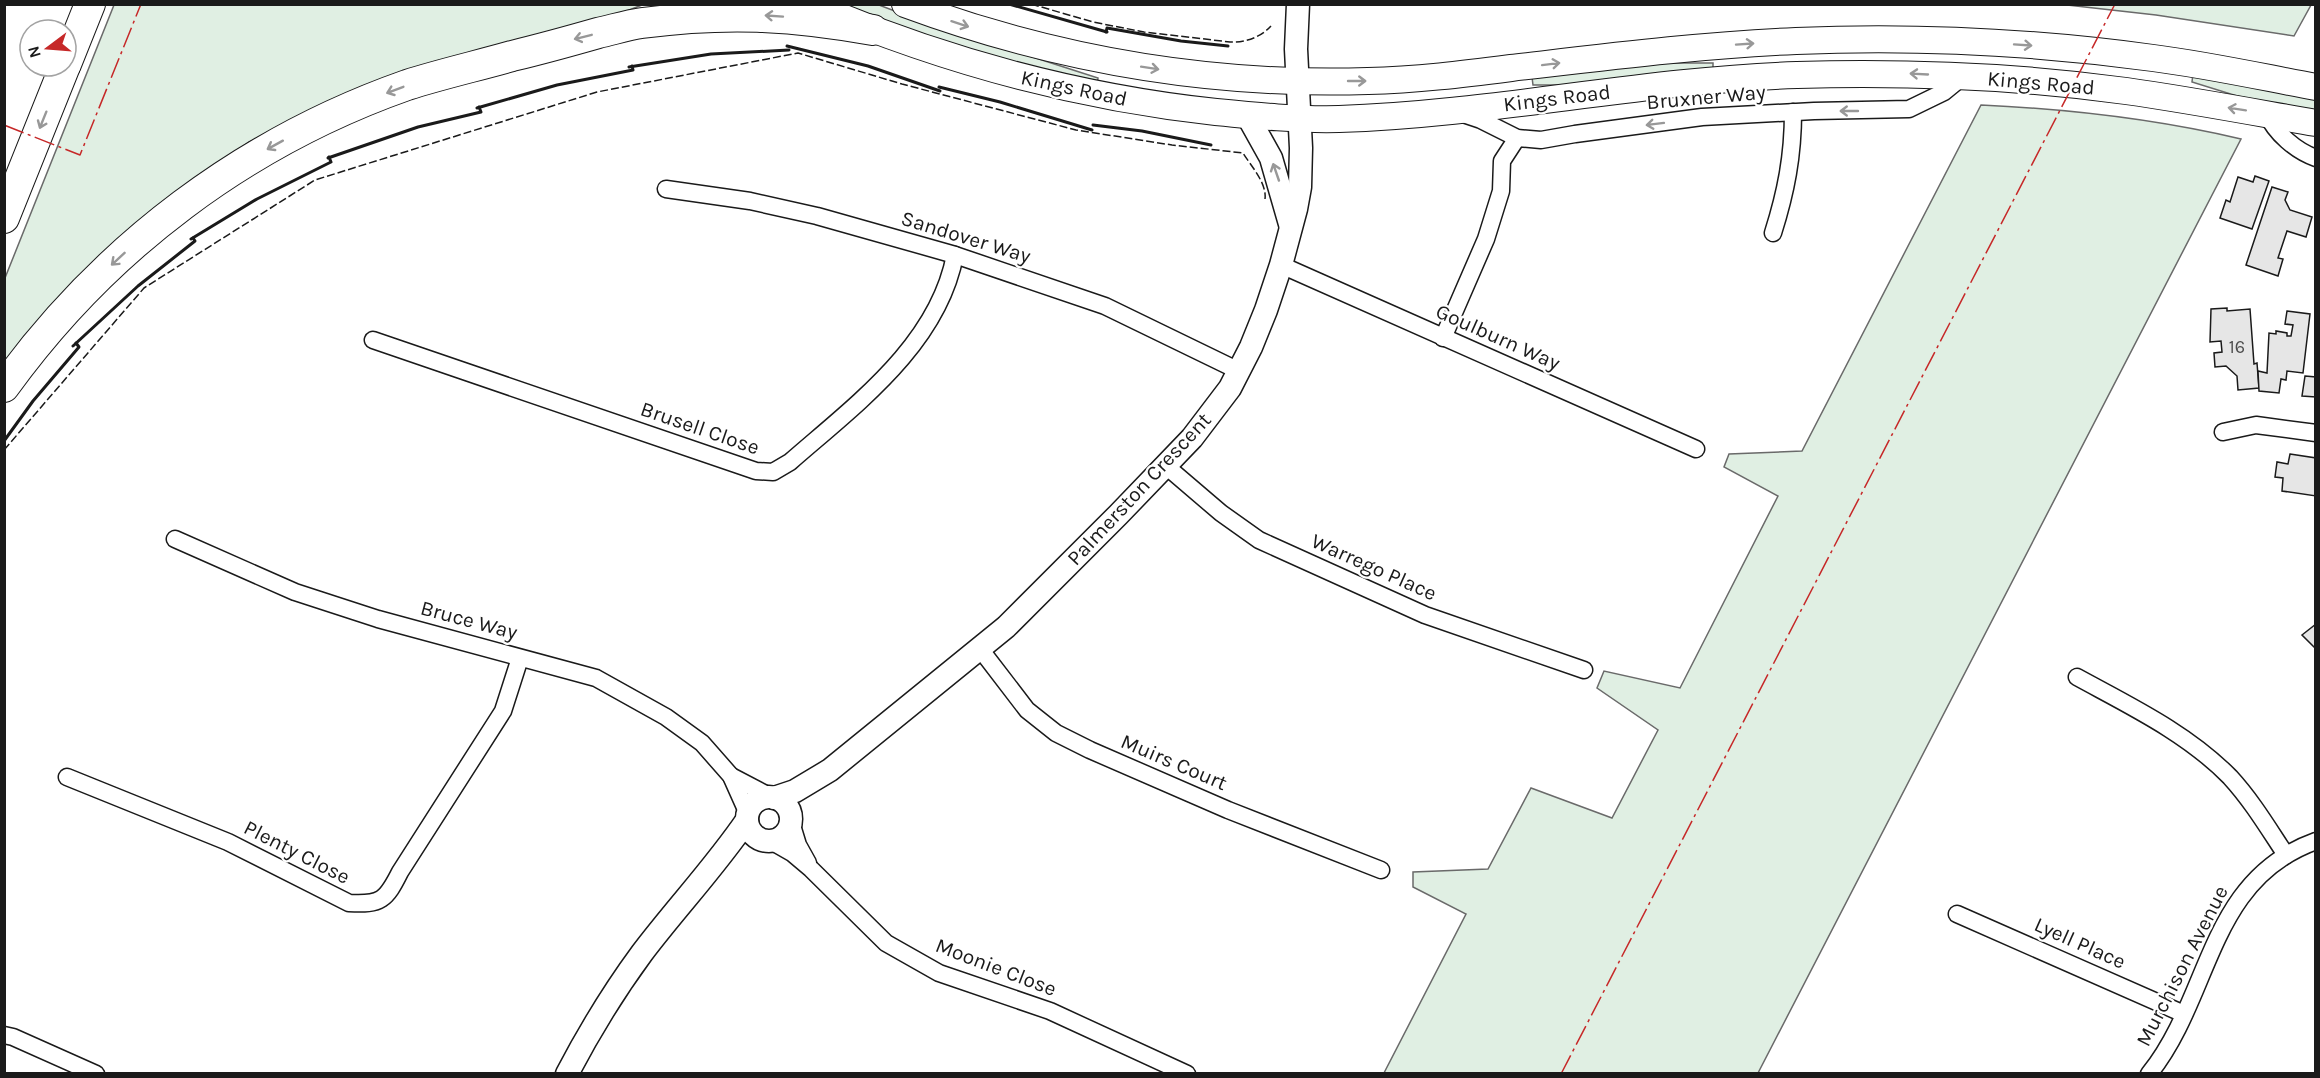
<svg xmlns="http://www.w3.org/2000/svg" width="2320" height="1078" font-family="Karla,sans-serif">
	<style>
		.green { fill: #e0efe3; stroke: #6a6a6a; stroke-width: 1.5 }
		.building { fill: #e6e6e6; stroke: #1a1a1a; stroke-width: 1.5 }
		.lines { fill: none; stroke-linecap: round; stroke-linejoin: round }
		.street-casing { stroke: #1a1a1a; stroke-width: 19 }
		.secondary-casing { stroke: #1a1a1a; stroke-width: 25 }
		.primary-casing { stroke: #1a1a1a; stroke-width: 28 }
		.highway-casing { stroke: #1a1a1a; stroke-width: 32 }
		.street { stroke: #fff; stroke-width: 16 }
		.secondary { stroke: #fff; stroke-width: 22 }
		.primary { stroke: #fff; stroke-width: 26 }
		.highway { stroke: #fff; stroke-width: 30 }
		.fence { stroke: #1a1a1a; stroke-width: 1.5; stroke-dasharray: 8 3; stroke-linecap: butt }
		.wall { stroke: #1a1a1a; stroke-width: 3 }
		.power { stroke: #c62828; stroke-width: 1.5; stroke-dasharray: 21 4.5 3 4.5; stroke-linecap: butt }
		.oneway { stroke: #989898 }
		.labels { text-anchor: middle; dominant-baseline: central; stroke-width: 4.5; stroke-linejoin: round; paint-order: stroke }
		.number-label { font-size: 18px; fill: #4d4d4d }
		.street-label { font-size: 21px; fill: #1a1a1a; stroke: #fff }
	</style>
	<rect width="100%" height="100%" fill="#fff"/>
	<!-- green -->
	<g class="green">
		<polygon points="114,5 642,5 619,14 365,88 249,142 144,218 5,367 5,278"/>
		<polygon points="837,5 879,5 921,21 1098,78 1097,85 1013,66"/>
		<polygon points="2067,5 2311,5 2294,36 2156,15"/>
		<polygon points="1663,63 1713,63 1713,72 1568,85 1533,85 1532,77"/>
		<polygon points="2193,74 2315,96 2315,113 2237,96 2192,82"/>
		<path d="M1981 105C2068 109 2156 119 2241 139L1758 1073H1384L1466 914 1413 887V872L1488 869 1531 788 1612 818 1658 730 1597 688 1604 671 1680 688 1778 496 1724 467 1729 454 1802 451Z"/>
	</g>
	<!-- building -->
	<g class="building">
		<polygon points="2255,176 2269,181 2252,229 2220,218 2226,200 2230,202 2238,177 2253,182"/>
		<polygon points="2272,187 2288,192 2285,200 2290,210 2312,217 2306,237 2287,231 2278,258 2283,259 2278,276 2246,265"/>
		<polygon points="2227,308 2227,311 2250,309 2254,364 2257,363 2259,388 2238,390 2237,376 2226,366 2215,367 2214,353 2222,352 2221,341 2210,342 2211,309"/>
		<polygon points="2287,311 2310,314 2303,373 2287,371 2286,380 2281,379 2279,393 2259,391 2258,371 2267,373 2269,333 2276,334 2276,331 2287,333 2287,336 2291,336 2293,325 2285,324"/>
		<polygon points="2305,376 2316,377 2316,397 2302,396"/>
		<polygon points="2290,454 2316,458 2316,496 2282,491 2283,478 2275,477 2277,462 2288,464"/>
		<polygon points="2316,624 2316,649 2302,635"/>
	</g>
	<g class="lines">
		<defs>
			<g id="street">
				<polyline points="1460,113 1481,120 1517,138 1541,140 1575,134 1702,117 1814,111 1909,109 1944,92 1955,83 1960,76"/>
				<path d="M2267 114C2275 133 2296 151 2316 158"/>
				<polyline points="666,189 750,201 817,216 955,255 1105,306 1239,371"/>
				<path d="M1773 233C1786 192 1793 156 1793 112"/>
				<polyline points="1281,265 1696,449"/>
				<polyline points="1443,338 1486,239 1501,191 1502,161 1517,138"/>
				<path d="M373 340 756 471 773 472 790 462C855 405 938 345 955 255"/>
				<polyline points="2223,432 2256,425 2316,433"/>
				<polyline points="1166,466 1221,513 1259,540 1425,615 1584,670"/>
				<polyline points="175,539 295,592 378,619 596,678 666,717 702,743 731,776 748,814"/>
				<polyline points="981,650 1027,710 1056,733 1090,750 1228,810 1381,870"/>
				<path d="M2077 677C2130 706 2187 733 2230 777 2252 801 2268 828 2286 855"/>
				<polyline points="731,776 771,797"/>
				<path d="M67 777 228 842 349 903C381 905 386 900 400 872L503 711 520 658"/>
				<polyline points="791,822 798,845 808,863"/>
				<polyline points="771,841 792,853 811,869 886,943 939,973 1050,1011 1187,1074"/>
				<polyline points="1957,914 2184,1014"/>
				<polyline points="4,1035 13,1037 96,1074"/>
				<path d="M2149 1074C2212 996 2207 880 2316 841"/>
			</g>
			<g id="secondary">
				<polyline points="1247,115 1271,158 1290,224"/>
				<circle cx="769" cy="819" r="22"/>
				<polyline points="774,798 795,791 830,770 1006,627 1118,515 1192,438 1230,388 1251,347 1266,310 1281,265 1296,209 1300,187 1301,148 1296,49 1298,4"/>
				<path d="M567 1074C589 1032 614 991 642 953 676 908 715 867 747 820"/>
			</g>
			<g id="primary">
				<path d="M810 4C941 60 1075 97 1216 112 1257 116 1298 120 1339 119 1492 114 1644 80 1797 75 1907 72 2017 76 2126 91 2190 100 2253 112 2316 123"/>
				<path d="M905 4C1054 59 1210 86 1368 81 1416 80 1464 74 1511 68 1606 57 1701 45 1796 41 1915 36 2035 42 2153 58 2208 65 2262 77 2316 87"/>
			</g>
			<g id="highway">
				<polyline points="66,64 90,4"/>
				<polyline points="4,218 65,66"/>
				<path d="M4 387C105 247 245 142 407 85 441 74 477 66 512 56 541 49 570 41 598 33 612 30 627 25 642 23 725 12 790 15 873 30"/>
			</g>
		</defs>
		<!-- street casing -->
		<use href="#street" class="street-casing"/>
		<!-- secondary casing -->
		<use href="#secondary" class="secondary-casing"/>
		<!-- primary casing -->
		<use href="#primary" class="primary-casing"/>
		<!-- highway casing -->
		<use href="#highway" class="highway-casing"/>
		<!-- street -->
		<use href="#street" class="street"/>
		<!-- secondary -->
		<use href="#secondary" class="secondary"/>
		<!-- primary -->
		<use href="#primary" class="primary"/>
		<!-- highway -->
		<use href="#highway" class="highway"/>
		<!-- fence -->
		<g class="fence">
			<path d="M1031 4 1093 22 1144 32 1230 42C1245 43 1261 37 1271 26"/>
			<path d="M4 450 144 288 315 180 597 92 798 53 902 84 1076 130 1172 145 1243 153C1251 166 1267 183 1265 199"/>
		</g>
		<!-- wall -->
		<g class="wall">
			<polyline points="1009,4 1107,32"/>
			<polyline points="1106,32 1107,28 1181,41 1228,46"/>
			<polyline points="787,46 868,66 940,91"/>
			<polyline points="629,67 711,54 789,50"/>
			<polyline points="939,87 1000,102 1092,130"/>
			<polyline points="477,108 557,85 633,70 632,66"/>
			<polyline points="1093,125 1142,131 1211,145"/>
			<polyline points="328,158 418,127 481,112 479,107"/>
			<polyline points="191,239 257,199 331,162 329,157"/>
			<polyline points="73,346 138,286 195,241 193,238"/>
			<polyline points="4,441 33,401 79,347 76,343"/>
		</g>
		<!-- power -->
		<g class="power">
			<polyline points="4,125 80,155 141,4"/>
			<polyline points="1561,1074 2115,4"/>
		</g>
	</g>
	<!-- one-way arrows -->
	<defs><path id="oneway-shaft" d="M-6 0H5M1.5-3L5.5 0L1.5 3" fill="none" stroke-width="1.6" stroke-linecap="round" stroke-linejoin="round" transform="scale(1.5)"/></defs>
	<g class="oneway">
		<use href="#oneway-shaft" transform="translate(774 16) rotate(-176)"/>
		<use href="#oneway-shaft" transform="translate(960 24) rotate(18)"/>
		<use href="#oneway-shaft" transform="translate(583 37) rotate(166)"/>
		<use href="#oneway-shaft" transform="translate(1745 44) rotate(-4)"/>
		<use href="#oneway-shaft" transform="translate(2023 45) rotate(4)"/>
		<use href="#oneway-shaft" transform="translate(1551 64) rotate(-7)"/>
		<use href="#oneway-shaft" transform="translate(1150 68) rotate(9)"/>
		<use href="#oneway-shaft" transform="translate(1919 74) rotate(-177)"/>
		<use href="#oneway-shaft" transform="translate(1357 81)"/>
		<use href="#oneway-shaft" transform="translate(395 90) rotate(159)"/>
		<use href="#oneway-shaft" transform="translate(2237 109) rotate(-171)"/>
		<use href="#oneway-shaft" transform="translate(1849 111) rotate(180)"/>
		<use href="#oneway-shaft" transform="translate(43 120) rotate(112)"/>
		<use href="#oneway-shaft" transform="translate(1655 124) rotate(173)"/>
		<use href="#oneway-shaft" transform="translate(275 145) rotate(151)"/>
		<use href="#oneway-shaft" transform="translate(1276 172) rotate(-109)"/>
		<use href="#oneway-shaft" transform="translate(118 259) rotate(137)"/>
	</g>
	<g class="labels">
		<!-- number labels -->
		<g class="number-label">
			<text x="2237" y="347">16</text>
		</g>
		<!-- street labels -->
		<g class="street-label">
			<text transform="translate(2041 83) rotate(5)">Kings Road</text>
			<text transform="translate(1074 88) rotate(12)">Kings Road</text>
			<text transform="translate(1706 97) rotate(-5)">Bruxner Way</text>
			<text transform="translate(1557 98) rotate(-7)">Kings Road</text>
			<text transform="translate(966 237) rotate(17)">Sandover Way</text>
			<text transform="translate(1498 337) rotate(24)">Goulburn Way</text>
			<text transform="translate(700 428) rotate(19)">Brusell Close</text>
			<text transform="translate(1139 489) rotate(-47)">Palmerston Crescent</text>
			<text transform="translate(1374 567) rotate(24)">Warrego Place</text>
			<text transform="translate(469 620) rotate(15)">Bruce Way</text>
			<text transform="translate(1174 762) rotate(23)">Muirs Court</text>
			<text transform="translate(297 852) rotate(27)">Plenty Close</text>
			<text transform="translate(2080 943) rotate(24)">Lyell Place</text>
			<text transform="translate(2182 966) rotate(-63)">Murchison Avenue</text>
			<text transform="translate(996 967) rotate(21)">Moonie Close</text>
		</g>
	</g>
	<!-- border -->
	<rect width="2320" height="1078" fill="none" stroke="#1a1a1a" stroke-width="12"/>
	<!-- north arrow -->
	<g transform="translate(48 48) rotate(254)"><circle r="28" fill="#ffffff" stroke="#a3a3a3" stroke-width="1.5"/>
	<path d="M0-4.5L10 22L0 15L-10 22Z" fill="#c62828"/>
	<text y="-9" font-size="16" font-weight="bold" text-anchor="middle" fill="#1a1a1a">N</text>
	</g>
</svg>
